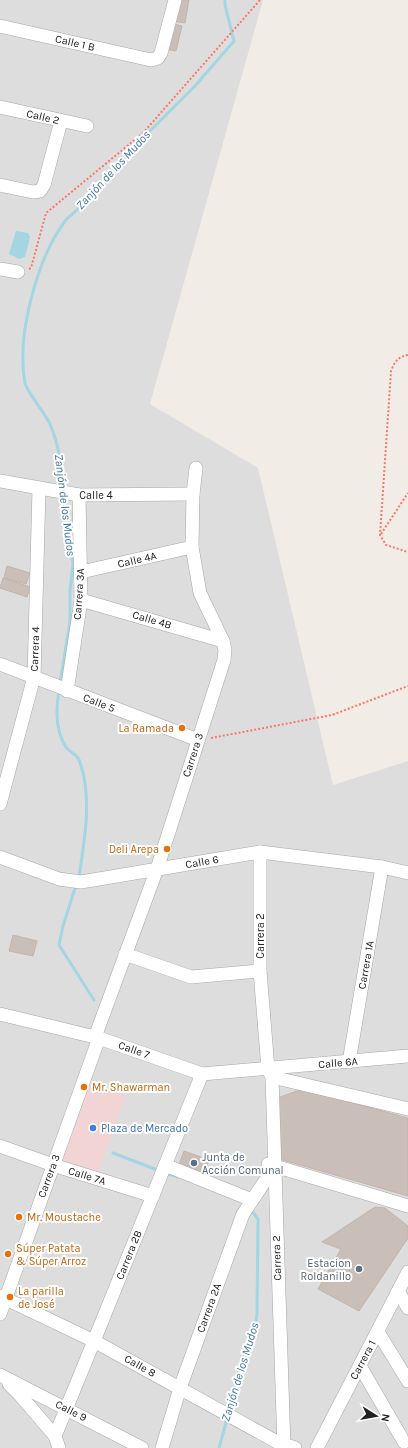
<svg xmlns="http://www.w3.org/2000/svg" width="408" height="1448" font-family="Karla,sans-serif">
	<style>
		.residential { fill: #dedddd }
		.commercial { fill: #f3d4d4 }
		.water { fill: #a3d5e2 }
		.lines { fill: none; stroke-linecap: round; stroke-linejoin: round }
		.stream { stroke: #a3d5e2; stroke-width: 3 }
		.building { fill: #cabfb8; stroke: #c4b3a7 }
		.minor-casing { stroke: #a7a7a7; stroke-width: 14 }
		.path { stroke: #ff7569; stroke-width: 2; stroke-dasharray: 2 2; stroke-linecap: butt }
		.minor { stroke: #fff; stroke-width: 13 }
		.food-dot { fill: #e8710a; stroke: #fff; stroke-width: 1.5 }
		.shop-dot { fill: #3f7fe0; stroke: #fff; stroke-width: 1.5 }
		.service-dot { fill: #5c6f8a; stroke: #fff; stroke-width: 1.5 }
		.labels { text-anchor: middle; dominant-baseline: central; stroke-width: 4; stroke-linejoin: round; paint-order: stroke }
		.street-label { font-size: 11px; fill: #202020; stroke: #fff }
		.food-label { font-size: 11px; fill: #c56008; stroke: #fff; text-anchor: start }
		.shop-label { font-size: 11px; fill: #366cbe; stroke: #fff; text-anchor: start }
		.service-label { font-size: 11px; fill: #4e5e75; stroke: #fff; text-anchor: start }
		.water-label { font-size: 12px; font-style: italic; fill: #3f76a7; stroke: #fff }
	</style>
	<rect width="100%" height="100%" fill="#f1ede6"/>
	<!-- residential -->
	<polygon class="residential" points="0,0 263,0 150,404 258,468 333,785 408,761 408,1448 0,1448"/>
	<!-- commercial -->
	<polygon class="commercial" points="90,1082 126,1096 97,1175 60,1161"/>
	<!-- water -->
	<polygon class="water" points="16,231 28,233 30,237 25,257 19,259 9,254"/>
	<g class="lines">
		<!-- stream -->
		<g class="stream">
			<path d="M63 489C62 467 59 445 50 424 45 413 27 392 25 383 16 336 37 259 65 221 68 217 74 213 78 209 95 193 113 178 124 157L195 86 234 41 225 5V0"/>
			<polyline points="60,683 70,622 70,591 73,564 70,529 64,512 63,495"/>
			<path d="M59 690C56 708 55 731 66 747 71 754 77 753 80 762 92 798 85 835 80 871L79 877"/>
			<polyline points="76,885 63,926 59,945 94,1000"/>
			<polyline points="113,1153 160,1171"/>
			<polyline points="165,1173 178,1177"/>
			<polyline points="229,1412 238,1373 253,1334 257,1315 258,1219 250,1209"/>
			<polyline points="219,1448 227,1419"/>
		</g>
	</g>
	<!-- building -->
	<g class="building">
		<polygon points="176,0 189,0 185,23 172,21"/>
		<polygon points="170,23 182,26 176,51 164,49"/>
		<polygon points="7,566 30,573 26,584 4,578"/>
		<polygon points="3,578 30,587 27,597 0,588"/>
		<polygon points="13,935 37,941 33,956 9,951"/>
		<polygon points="302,1089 408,1118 408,1196 276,1158 275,1099"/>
		<polygon points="184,1151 209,1160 203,1176 178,1167"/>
		<polygon points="375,1207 385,1208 408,1226 408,1238 359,1311 318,1289 341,1249 322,1242"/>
	</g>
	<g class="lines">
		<defs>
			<g id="minor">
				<polyline points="0,26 151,60 158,58 161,53 175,0"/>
				<polyline points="0,107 87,126"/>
				<polyline points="0,185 33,192 40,191 44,185 61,121"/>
				<polyline points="0,269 18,272"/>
				<polyline points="0,481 79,495 193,494"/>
				<polyline points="81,572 192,547"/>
				<polyline points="81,600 223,641"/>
				<polyline points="0,664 198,740"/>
				<polyline points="67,691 81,600 79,495"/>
				<polyline points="0,804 34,677 39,489"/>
				<polyline points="260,852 260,971 268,1069 272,1077 284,1448"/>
				<polyline points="0,857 59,879 81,882 260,852 382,867 408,873"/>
				<polyline points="125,954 191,977 260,971"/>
				<polyline points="0,1014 99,1038 202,1074 408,1056"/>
				<polyline points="95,1037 157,869 224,660 225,650 223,641 200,593 192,547 193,494 196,468"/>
				<polyline points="349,1062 382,867"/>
				<polyline points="272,1077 408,1109"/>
				<polyline points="0,1146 53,1165 153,1196"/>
				<polyline points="268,1164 408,1206"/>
				<polyline points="165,1165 252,1200"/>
				<polyline points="398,1291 408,1308"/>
				<polyline points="0,1296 94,1341 277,1442 295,1448"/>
				<polyline points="0,1314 99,1038"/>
				<polyline points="378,1332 408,1381"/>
				<polyline points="360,1366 404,1442"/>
				<polyline points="0,1375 142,1448"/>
				<polyline points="9,1384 20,1395 55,1436 59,1448"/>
				<polyline points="55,1436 94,1341 202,1074"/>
				<polyline points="162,1448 180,1388 243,1214 269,1175"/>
				<polyline points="317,1448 408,1272"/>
			</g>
		</defs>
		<!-- minor casing -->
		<use href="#minor" class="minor-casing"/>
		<!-- path -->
		<g class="path">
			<polyline points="29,269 31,268 46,213 143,133 260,0"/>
			<path d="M408 355C398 357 395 361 391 371L380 535 386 545 408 552"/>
			<polyline points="381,534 408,493"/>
			<polyline points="211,738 332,715 408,686"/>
		</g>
		<!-- minor -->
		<use href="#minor" class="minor"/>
	</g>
	<!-- markers -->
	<g class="food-dot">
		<circle cx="182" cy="728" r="4"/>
		<circle cx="167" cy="849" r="4"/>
		<circle cx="84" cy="1087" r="4"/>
		<circle cx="19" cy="1217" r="4"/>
		<circle cx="8" cy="1254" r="4"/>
		<circle cx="10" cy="1297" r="4"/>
	</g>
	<circle class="shop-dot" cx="93" cy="1128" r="4"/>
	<g class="service-dot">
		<circle cx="194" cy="1163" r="4"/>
		<circle cx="359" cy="1269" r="4"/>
	</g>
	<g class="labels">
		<!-- street labels -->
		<g class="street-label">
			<text transform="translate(75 43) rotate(13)">Calle 1 B</text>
			<text transform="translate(43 117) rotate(13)">Calle 2</text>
			<text x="96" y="495">Calle 4</text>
			<text transform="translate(137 560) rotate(-13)">Calle 4A</text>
			<text transform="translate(79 594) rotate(-86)">Carrera 3A</text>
			<text transform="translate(152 620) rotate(16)">Calle 4B</text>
			<text transform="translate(35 649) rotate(-88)">Carrera 4</text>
			<text transform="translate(99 703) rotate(21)">Calle 5</text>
			<text transform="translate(193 755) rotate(-72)">Carrera 3</text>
			<text transform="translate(202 862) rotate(-10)">Calle 6</text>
			<text transform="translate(260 936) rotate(-90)">Carrera 2</text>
			<text transform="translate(366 965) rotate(-80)">Carrera 1A</text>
			<text transform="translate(134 1050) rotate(19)">Calle 7</text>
			<text transform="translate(338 1063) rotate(-5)">Calle 6A</text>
			<text transform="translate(49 1176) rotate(-70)">Carrera 3</text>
			<text transform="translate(87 1176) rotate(17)">Calle 7A</text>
			<text transform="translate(129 1255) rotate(-68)">Carrera 2B</text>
			<text transform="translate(277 1258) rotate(-92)">Carrera 2</text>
			<text transform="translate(209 1308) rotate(-70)">Carrera 2A</text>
			<text transform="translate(363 1360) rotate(-62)">Carrera 1</text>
			<text transform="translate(140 1366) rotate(29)">Calle 8</text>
			<text transform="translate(71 1411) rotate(27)">Calle 9</text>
		</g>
		<!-- food labels -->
		<g class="food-label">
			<text x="174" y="728" text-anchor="end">La Ramada</text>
			<text x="159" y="849" text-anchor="end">Deli Arepa</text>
			<text x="92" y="1087">Mr. Shawarman</text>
			<text x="27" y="1217">Mr. Moustache</text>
			<text x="16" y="1248">Súper Patata<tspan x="16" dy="13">&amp; Súper Arroz</tspan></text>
			<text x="18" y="1291">La parilla<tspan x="18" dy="13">de José</tspan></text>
		</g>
		<!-- shop labels -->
		<g class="shop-label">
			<text x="101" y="1128">Plaza de Mercado</text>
		</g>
		<!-- service labels -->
		<g class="service-label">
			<text x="202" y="1157">Junta de<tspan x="202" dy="13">Acción Comunal</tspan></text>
			<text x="351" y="1263" text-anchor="end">Estacion<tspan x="351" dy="13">Roldanillo</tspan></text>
		</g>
		<!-- water labels -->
		<g class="water-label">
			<text transform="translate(113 170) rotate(-47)">Zanjón de los Mudos</text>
			<text transform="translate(65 505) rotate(83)">Zanjón de los Mudos</text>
			<text transform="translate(240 1372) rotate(-73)">Zanjón de los Mudos</text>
		</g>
	</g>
	<!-- north arrow -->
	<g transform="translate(376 1416) rotate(101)" stroke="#ffffff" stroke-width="3" paint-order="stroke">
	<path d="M0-3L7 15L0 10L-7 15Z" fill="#202020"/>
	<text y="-6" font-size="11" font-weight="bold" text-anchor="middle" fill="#202020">N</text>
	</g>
</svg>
